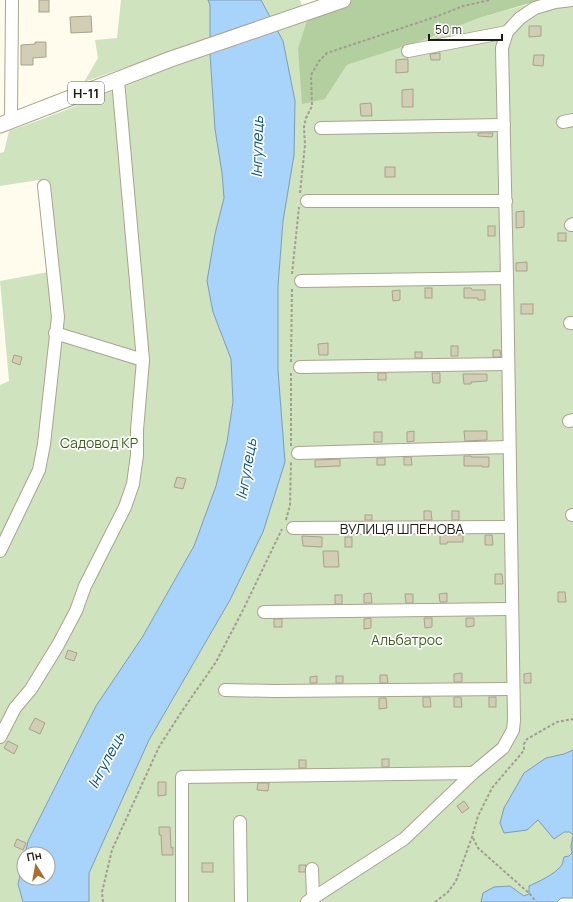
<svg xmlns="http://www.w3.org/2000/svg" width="573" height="902" font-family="Manrope,sans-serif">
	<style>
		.green { fill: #cee3be }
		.forest { fill: #b4cf9f }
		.water { fill: #a8d3fa; stroke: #7e9cb4 }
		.building { fill: #d2cdb5; stroke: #a7a28b }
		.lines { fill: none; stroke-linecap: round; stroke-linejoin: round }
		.minor-casing { stroke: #a9a48d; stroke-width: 14 }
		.major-casing { stroke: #a9a48d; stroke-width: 17 }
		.path { stroke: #a19e91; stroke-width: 2; stroke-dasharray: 3 2; stroke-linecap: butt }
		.minor { stroke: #fff; stroke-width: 12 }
		.major { stroke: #fff; stroke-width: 15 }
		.labels { text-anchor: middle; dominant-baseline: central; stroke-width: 3.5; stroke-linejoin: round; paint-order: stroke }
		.shield { fill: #fff; stroke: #615f59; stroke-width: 1 }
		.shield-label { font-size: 13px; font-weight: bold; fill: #1d1b12 }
		.park-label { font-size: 14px; fill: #3e5f1d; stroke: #fff }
		.street-label { font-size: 14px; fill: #1d1b12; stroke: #fff }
		.water-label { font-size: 15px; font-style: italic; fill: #08507f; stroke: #fff }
	</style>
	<rect width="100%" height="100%" fill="#fffced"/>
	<!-- green -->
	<g class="green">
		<polygon points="121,0 208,0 210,5 210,38 84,82 98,58 95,40 117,38"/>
		<polygon points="261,0 300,0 302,6 270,17"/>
		<polygon points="540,1 556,6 573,5 573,753 536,815 573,829 573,852 557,874 530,894 524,896 487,902 89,902 89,873 149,740 230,600 278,370 278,286 283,221 283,41 277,30 307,20 298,48 325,99 347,65 421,41 479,18"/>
		<path d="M210 54 215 129 222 173 224 198 215 234 213 312 231 359 233 402 227 442 216 486 194 546 143 636 96 706 28 841 25 854H24L18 884 23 902H0V385L9 381 0 281 48 272 39 180 0 186V153L4 152 9 131C77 108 142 77 210 54Z"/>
	</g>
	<!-- forest -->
	<polygon class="forest" points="343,0 541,0 479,18 421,41 347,65 325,99 302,104 298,48 307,20"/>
	<!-- water -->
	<g class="water">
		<polygon points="208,0 261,0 283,41 295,101 294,155 283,221 278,286 278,370 285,462 263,532 230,600 149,740 89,873 89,902 23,902 18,884 24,859 24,878 48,878 48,854 25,854 28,841 96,706 143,636 194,546 216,486 227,442 233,402 231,359 213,312 207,281 215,234 224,198 222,173 215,129 210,54 210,5"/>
		<path d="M573 750V898H561L557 902H481L483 893 494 887 510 886 524 896 529 894V886C538 882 555 874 561 866 563 864 563 860 564 857L569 856 572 853 571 846 573 835 570 832H564L554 839 538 820 527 830 504 833 500 823 504 808 524 773 546 758 564 754Z"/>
	</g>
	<!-- building -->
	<g class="building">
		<rect x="39" y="0" width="10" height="12"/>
		<polygon points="91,16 92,32 71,33 70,17"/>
		<polygon points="529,26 541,26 541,36 529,37"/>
		<polygon points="35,42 46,42 46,57 33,58 33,65 21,65 21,45 35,44"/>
		<polygon points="440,53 440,60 431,60 430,54"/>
		<polygon points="534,55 544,55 543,66 533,65"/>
		<polygon points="408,59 408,72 396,73 396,60"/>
		<polygon points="413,89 413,107 402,107 402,90"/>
		<polygon points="371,103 372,116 361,116 360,104"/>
		<polygon points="478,133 493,133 492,137 478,136"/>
		<rect x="385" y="167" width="10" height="10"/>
		<polygon points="524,211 524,227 516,228 516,212"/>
		<rect x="488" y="226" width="7" height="10"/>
		<rect x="558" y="233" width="8" height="8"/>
		<polygon points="527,262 527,271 516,271 516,263"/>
		<rect x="425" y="288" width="7" height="10"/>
		<polygon points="464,288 471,288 472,290 485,290 485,300 478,300 478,298 464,298"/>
		<polygon points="400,290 400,300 393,301 392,291"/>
		<rect x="521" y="304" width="12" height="10"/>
		<polygon points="328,343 328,355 319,355 318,344"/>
		<rect x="451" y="346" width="7" height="10"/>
		<polygon points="493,350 500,350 501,357 493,357"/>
		<rect x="415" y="352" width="7" height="6"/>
		<polygon points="14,355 22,357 20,365 12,362"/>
		<rect x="378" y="373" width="8" height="7"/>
		<polygon points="432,373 440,373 440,383 433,383"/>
		<polygon points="463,374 487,374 487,381 471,382 471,384 464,384"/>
		<polygon points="414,431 414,441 407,442 407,432"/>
		<polygon points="464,431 487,431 487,440 465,441"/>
		<rect x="374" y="432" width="8" height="10"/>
		<polygon points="464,456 471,456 471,457 489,457 489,467 482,467 482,466 464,466"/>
		<polygon points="404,457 411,457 412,465 404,465"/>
		<rect x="377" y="458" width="8" height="7"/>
		<polygon points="340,459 340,466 315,467 315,460"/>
		<polygon points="177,477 186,479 183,489 174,487"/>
		<polygon points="424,511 431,511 432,520 424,520"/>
		<rect x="452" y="511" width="7" height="9"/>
		<rect x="365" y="515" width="7" height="5"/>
		<polygon points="440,535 463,535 463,542 447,542 447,544 440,544"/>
		<polygon points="485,535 492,535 493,545 485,545"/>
		<polygon points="302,536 322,537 322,547 303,546"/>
		<rect x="345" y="537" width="7" height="10"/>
		<polygon points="323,551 338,551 339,567 324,567"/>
		<polygon points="495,574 502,574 503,584 495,584"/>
		<polygon points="558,592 565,592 566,602 558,602"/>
		<polygon points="371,593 372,603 364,603 364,594"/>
		<polygon points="447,593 447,602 440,602 439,594"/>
		<polygon points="405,594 413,594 413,603 406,603"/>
		<rect x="335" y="595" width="7" height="9"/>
		<polygon points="371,618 371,628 364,629 364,619"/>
		<polygon points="424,618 432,618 432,627 425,628"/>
		<polygon points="466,618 474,618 474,626 466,627"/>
		<rect x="274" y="619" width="8" height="8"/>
		<polygon points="68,650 77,653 74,661 65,658"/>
		<polygon points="462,673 462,682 454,682 454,674"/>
		<polygon points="531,673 531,683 524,683 524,674"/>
		<polygon points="380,675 387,675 388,683 380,683"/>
		<polygon points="317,676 317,683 310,683 310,677"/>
		<rect x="336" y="676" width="7" height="7"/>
		<polygon points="423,697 430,697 431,707 423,707"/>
		<polygon points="454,697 461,697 462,707 454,707"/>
		<rect x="489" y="697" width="7" height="10"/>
		<polygon points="379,698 386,698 387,708 379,709"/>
		<polygon points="35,718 45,723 40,734 29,729"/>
		<polygon points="8,741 18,746 14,754 4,748"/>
		<rect x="382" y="759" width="7" height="8"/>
		<rect x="299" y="760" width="7" height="8"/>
		<polygon points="158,782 166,782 166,795 158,796"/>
		<polygon points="258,783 269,783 268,791 257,790"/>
		<polygon points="464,801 469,808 462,813 457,806"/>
		<polygon points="159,827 170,827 171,848 173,847 173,855 162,855 161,835 159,835"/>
		<polygon points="17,839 26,843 23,850 14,846"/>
		<rect x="202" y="863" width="11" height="9"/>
		<polygon points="299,865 306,865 305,872 299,872"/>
	</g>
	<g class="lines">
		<defs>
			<g id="minor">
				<polyline points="408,51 507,32"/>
				<polyline points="11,121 12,0"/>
				<polyline points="563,122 573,120"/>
				<polyline points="321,128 504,125"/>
				<polyline points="307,201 506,201"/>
				<polyline points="571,225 573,224"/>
				<polyline points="301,281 507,278"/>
				<polyline points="570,323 573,323"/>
				<polyline points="55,333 143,360"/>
				<polyline points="300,367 508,364"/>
				<polyline points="569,421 573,420"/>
				<polyline points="298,453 509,447"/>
				<polyline points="572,515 573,515"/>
				<polyline points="293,528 510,527"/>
				<polyline points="0,551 39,470 44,444 58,317 44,186"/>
				<polyline points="264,612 511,609"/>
				<polyline points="225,690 274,691 512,689"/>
				<polyline points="0,737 15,708 31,689 58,645 76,611 85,586 125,507 133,484 137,455 137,430 143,360 118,80"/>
				<polyline points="240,822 241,902"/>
				<polyline points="312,869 313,899"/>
				<polyline points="182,902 182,777 473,773"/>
				<polyline points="307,902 404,839 473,773 503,748 513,730 514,720 507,278 502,48 507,32 520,18 535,8 555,2 572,0"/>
			</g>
			<polyline id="major" points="0,125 171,59 343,0"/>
		</defs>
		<!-- minor casing -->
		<use href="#minor" class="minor-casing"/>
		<!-- major casing -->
		<use href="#major" class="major-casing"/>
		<!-- path -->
		<g class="path">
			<polyline points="300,193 305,145 304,127 306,118 312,106 311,75 319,61 327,53 438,16 463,6 490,0"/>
			<polyline points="292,274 299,207"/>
			<polyline points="291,362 292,287"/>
			<polyline points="291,446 291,373"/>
			<polyline points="286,520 290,505 291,461"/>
			<polyline points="473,838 478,848 530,894 536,902"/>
			<polyline points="103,902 102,892 112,850 159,747 182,711 216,662 244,608 282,529"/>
			<polyline points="435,902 448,892 456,881 472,837 478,816 492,788 521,754 524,750 524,744 527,739 557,722 573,719"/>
		</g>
		<!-- minor -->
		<use href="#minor" class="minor"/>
		<!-- major -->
		<use href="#major" class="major"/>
	</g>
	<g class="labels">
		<!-- shield labels -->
		<rect class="shield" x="68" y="82" width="36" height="22" rx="3"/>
		<g class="shield-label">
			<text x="86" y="93">Н-11</text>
		</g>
		<!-- park labels -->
		<g class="park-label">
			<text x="99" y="442">Садовод КР</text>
			<text x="407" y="639">Альбатрос</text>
		</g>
		<!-- street labels -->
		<g class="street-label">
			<text x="402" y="528">ВУЛИЦЯ ШПЕНОВА</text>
		</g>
		<!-- water labels -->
		<g class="water-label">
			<text transform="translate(257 147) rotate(-89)">Інгулець</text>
			<text transform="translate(246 469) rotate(-80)">Інгулець</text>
			<text transform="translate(106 760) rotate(-62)">Інгулець</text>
		</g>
	</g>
	<!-- north arrow -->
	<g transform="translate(36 866) rotate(349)"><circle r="19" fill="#ffffff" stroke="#a5a4a0"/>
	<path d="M0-3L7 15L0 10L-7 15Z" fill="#a96f2e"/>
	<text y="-6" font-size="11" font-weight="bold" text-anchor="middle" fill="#1d1b12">Пн</text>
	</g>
	<!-- scale -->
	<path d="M429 34v6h73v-6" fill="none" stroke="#1d1b12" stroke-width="2"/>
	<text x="435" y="34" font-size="12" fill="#1d1b12" stroke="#ffffff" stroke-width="3" paint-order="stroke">50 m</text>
</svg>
